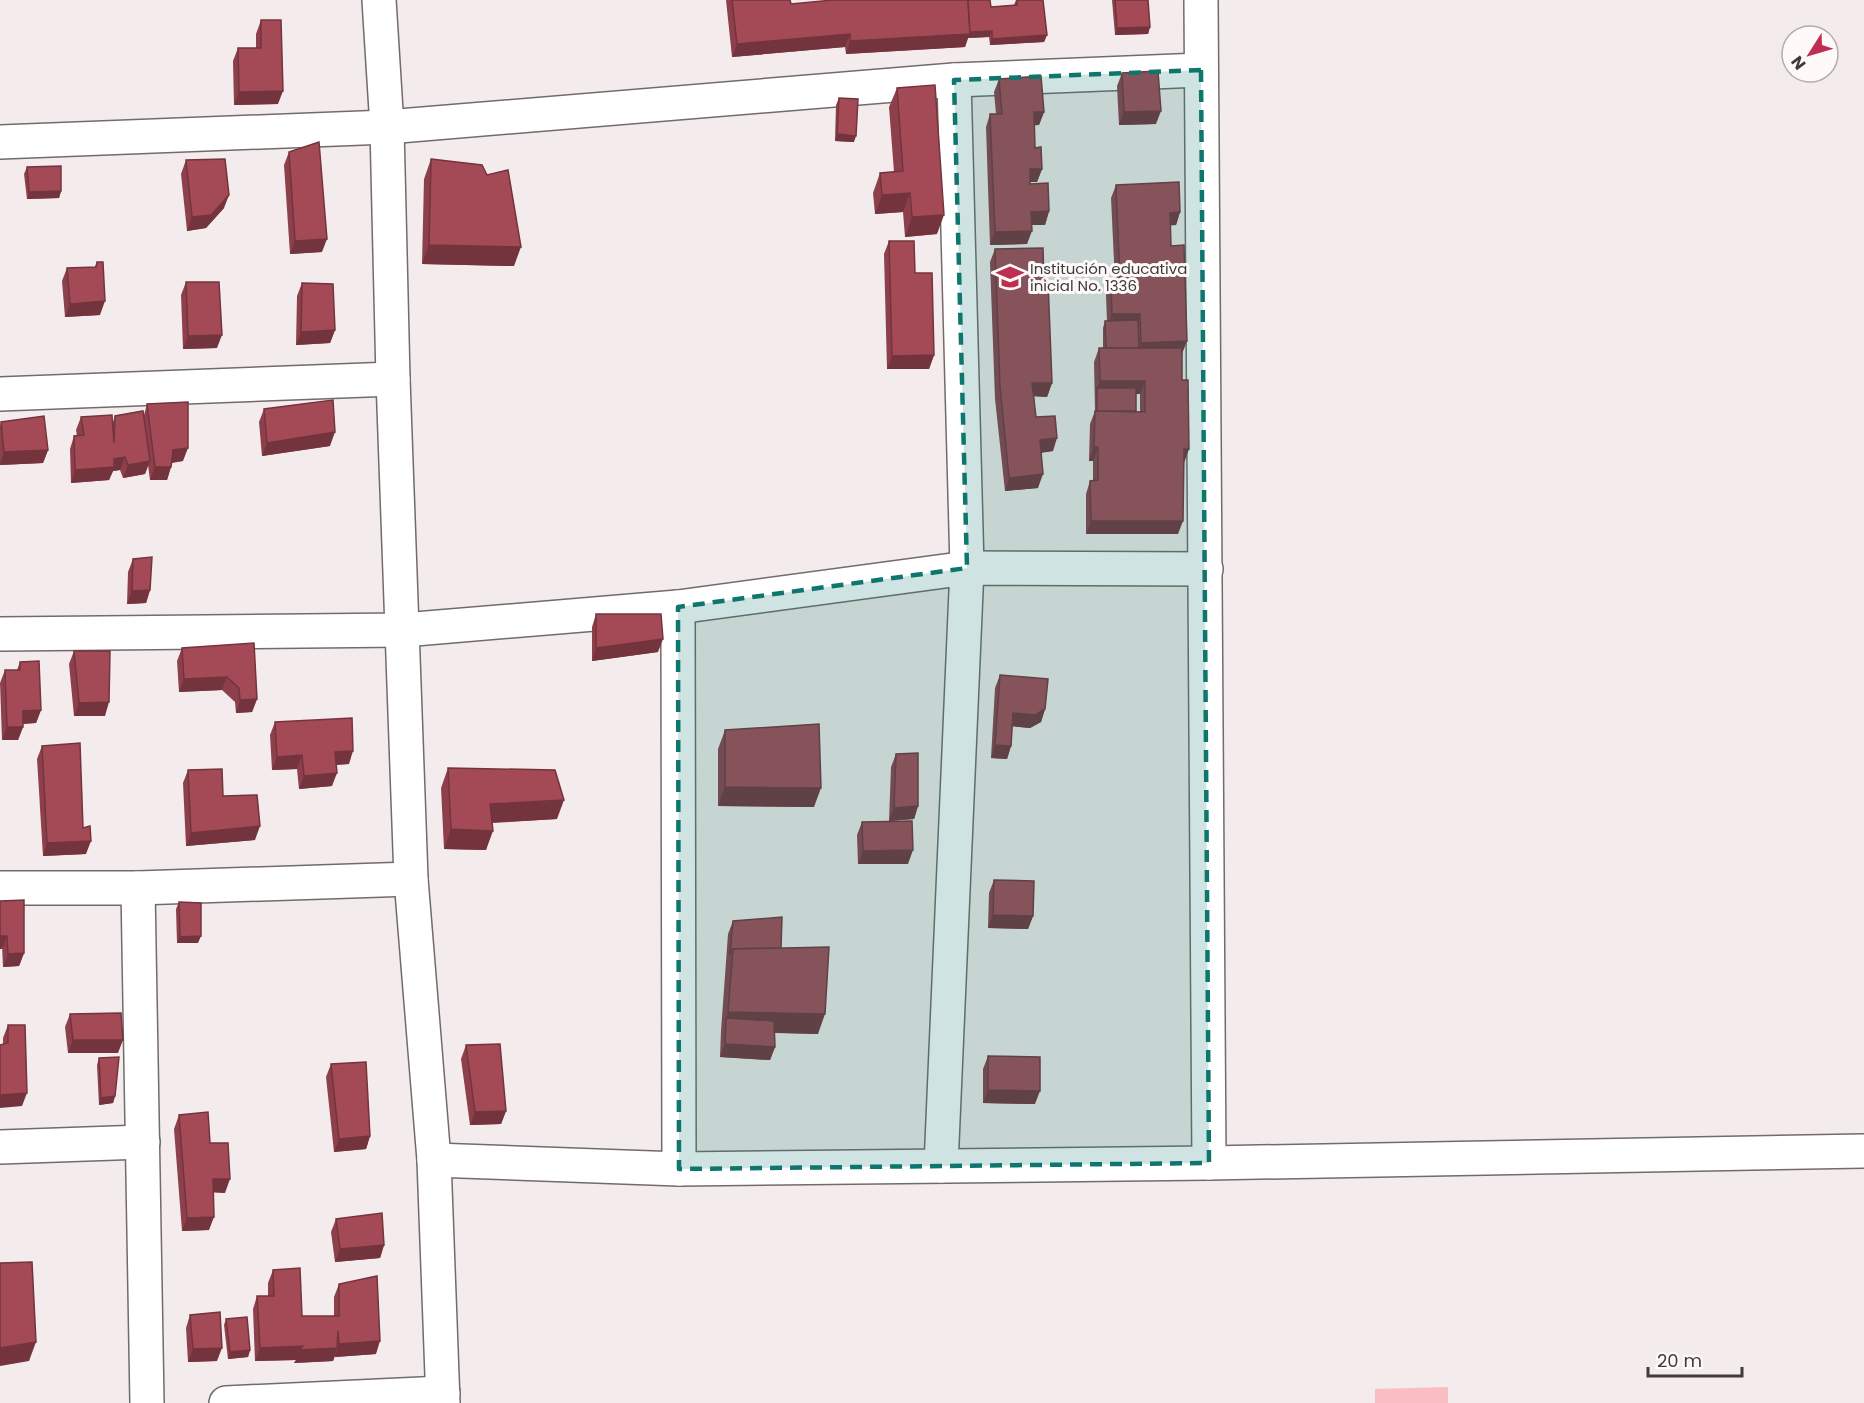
<svg xmlns="http://www.w3.org/2000/svg" width="1864" height="1403" font-family="Poppins,sans-serif">
	<style>
		.pitch { fill: #f9bdc2 }
		.lines { fill: none; stroke-linecap: round; stroke-linejoin: round }
		.minor-casing { stroke: #726b6b; stroke-width: 36 }
		.minor { stroke: #fff; stroke-width: 33 }
		.wall { fill: #8d404b; fill-rule: evenodd }
		.shaded-wall { fill: #73343d }
		.building { fill: #a44a57; stroke: #73343d; stroke-width: 1.5 }
		.marked { fill: #0f766e; fill-opacity: 0.2; stroke: #0f766e; stroke-width: 4.5; stroke-dasharray: 12 8; stroke-linejoin: round }
		.labels { text-anchor: middle; dominant-baseline: central; stroke-width: 6; stroke-linejoin: round; paint-order: stroke }
		.poi-label { font-size: 15px; fill: #3e3b3b; stroke: #fff9fa; text-anchor: start }
	</style>
	<rect width="100%" height="100%" fill="#f4ebec"/>
	<!-- pitch -->
	<polygon class="pitch" points="1448,1387 1448,1403 1375,1403 1375,1389"/>
	<g class="lines">
		<defs>
			<g id="minor">
				<polyline points="379,0 387,127 393,379 411,879 434,1160 443,1403"/>
				<polyline points="1201,0 1209,1163"/>
				<polyline points="0,142 387,127 954,80 1201,70"/>
				<polyline points="0,394 393,379"/>
				<polyline points="678,607 679,1169"/>
				<polyline points="0,634 403,630 678,607 967,568 1206,569"/>
				<polyline points="0,888 138,888 411,879"/>
				<polyline points="138,888 147,1403"/>
				<polyline points="0,1147 143,1142"/>
				<polyline points="434,1160 679,1169 1209,1163 1864,1151"/>
				<polyline points="941,1166 967,568 954,80"/>
				<polyline points="226,1403 443,1393"/>
			</g>
		</defs>
		<!-- minor casing -->
		<use href="#minor" class="minor-casing"/>
		<!-- minor -->
		<use href="#minor" class="minor"/>
	</g>
	<!-- wall -->
	<g class="wall">
		<polygon points="726,0 790,0 791,4 991,7 1014,5 1016,0 1043,0 1047,35 1044,42 990,45 989,37 968,38 965,47 846,54 845,47 732,57"/>
		<polygon points="1112,0 1148,0 1150,27 1148,34 1115,35"/>
		<polygon points="261,20 278,104 234,105 233,61 238,48 256,48 256,34"/>
		<polygon points="1122,73 1156,124 1119,125 1117,86"/>
		<polygon points="999,79 1044,112 1039,125 1034,125 1035,148 1042,169 1037,182 1030,182 1030,184 1049,211 1045,225 1032,225 1027,244 990,245 986,127 990,114 996,114 994,92"/>
		<polygon points="897,88 937,234 905,237 903,212 875,214 873,193 880,173 894,172 889,107"/>
		<polygon points="839,98 854,142 835,141 836,105"/>
		<polygon points="289,152 322,252 290,254 284,165"/>
		<polygon points="431,159 514,266 422,264 424,179"/>
		<polygon points="186,160 224,208 206,228 187,231 181,174"/>
		<polygon points="27,167 61,191 59,198 27,199 24,174"/>
		<path d="M1116 185 1180 212 1176 225H1170L1171 246 1182 354V380L1189 449 1184 462 1178 534H1086V494L1090 481H1093V461H1089L1090 424 1095 411 1094 362 1099 348H1103V328L1105 321H1107L1106 295 1111 282H1115L1111 198ZM1136 394H1140V412L1136 411Z"/>
		<polygon points="889,241 915,273 934,355 929,369 887,369 884,254"/>
		<polygon points="995,249 1044,282 1052,383 1047,397 1034,396 1036,417 1053,451 1041,453 1038,488 1005,491 995,399 990,262"/>
		<polygon points="97,262 100,315 65,317 62,281 67,268 95,267"/>
		<polygon points="186,282 217,348 183,349 181,295"/>
		<polygon points="302,283 335,330 330,343 296,345 297,296"/>
		<polygon points="147,404 183,461 172,463 171,467 167,480 150,480 148,465 145,474 123,478 120,470 113,471 109,480 71,483 70,449 74,436 77,436 76,430 81,417 113,422 115,416 144,415"/>
		<polygon points="264,409 330,446 262,456 259,422"/>
		<polygon points="1,422 48,450 43,463 0,465 0,426"/>
		<polygon points="133,559 150,590 146,603 127,604 128,572"/>
		<polygon points="596,614 658,652 592,661 592,627"/>
		<polygon points="254,643 257,699 252,712 236,713 235,702 222,690 179,692 177,661 182,648"/>
		<polygon points="74,651 105,716 74,716 69,664"/>
		<polygon points="20,662 41,710 36,723 23,724 23,727 18,740 2,740 0,683 5,670 17,670"/>
		<polygon points="1000,675 1045,709 1041,722 1030,728 1012,726 1011,746 1007,759 991,758 995,688"/>
		<polygon points="275,722 349,764 336,765 332,786 299,789 297,769 272,770 270,735"/>
		<polygon points="725,730 814,807 718,806 718,749"/>
		<polygon points="42,746 83,828 86,854 43,856 37,759"/>
		<polygon points="896,754 918,806 914,819 889,821 891,767"/>
		<polygon points="448,768 557,819 492,823 486,850 444,849 441,788"/>
		<polygon points="188,770 223,796 255,840 186,846 183,783"/>
		<polygon points="862,822 908,864 858,864 857,835"/>
		<polygon points="994,880 1033,916 1028,929 988,928 989,893"/>
		<polygon points="0,901 24,953 19,966 3,967"/>
		<polygon points="179,902 198,943 177,943 176,909"/>
		<polygon points="733,921 781,948 818,1034 774,1033 775,1047 770,1060 720,1057 721,1031 728,934"/>
		<polygon points="70,1014 118,1053 68,1053 65,1027"/>
		<polygon points="8,1025 22,1106 3,1044 3,1038"/>
		<polygon points="466,1045 506,1111 501,1124 470,1125 461,1059"/>
		<polygon points="988,1056 1035,1104 983,1103 983,1069"/>
		<polygon points="99,1058 115,1096 113,1103 99,1105 97,1065"/>
		<polygon points="331,1064 370,1136 366,1149 334,1152 326,1077"/>
		<polygon points="179,1115 210,1143 225,1193 213,1192 209,1230 182,1231 174,1129"/>
		<polygon points="336,1219 384,1245 380,1258 335,1262 331,1232"/>
		<polygon points="273,1270 302,1316 334,1316 334,1297 339,1284 376,1354 335,1357 335,1356 333,1361 294,1363 296,1360 255,1361 253,1309 257,1296 268,1296 268,1283"/>
		<polygon points="190,1315 217,1361 188,1362 186,1328"/>
		<polygon points="226,1319 250,1350 248,1357 228,1359 224,1325"/>
	</g>
	<!-- shaded-wall -->
	<g class="shaded-wall">
		<polygon points="1150,27 1148,34 1115,35 1117,28"/>
		<polygon points="992,31 989,37 968,38 965,47 846,54 850,41"/>
		<polygon points="850,34 845,47 732,57 737,44"/>
		<polygon points="1047,35 1044,42 990,45 992,39"/>
		<polygon points="283,91 278,104 234,105 239,92"/>
		<polygon points="1161,111 1156,124 1119,125 1124,112"/>
		<polygon points="1034,112 1044,112 1039,125 1029,126"/>
		<polygon points="837,134 856,136 854,142 835,141"/>
		<polygon points="1030,169 1042,169 1037,182 1025,182"/>
		<polygon points="61,191 59,198 27,199 29,192"/>
		<polygon points="910,193 903,212 875,214 882,195"/>
		<polygon points="229,195 224,208 206,228 187,231 192,217"/>
		<polygon points="1049,211 1045,225 1027,225 1031,212"/>
		<polygon points="1180,212 1176,225 1165,226 1170,213"/>
		<polygon points="944,215 937,234 905,237 912,217"/>
		<polygon points="1032,231 1027,244 990,245 995,232"/>
		<polygon points="327,239 322,252 290,254 295,241"/>
		<polygon points="429,245 521,247 514,266 422,264"/>
		<polygon points="105,301 100,315 65,317 70,304"/>
		<polygon points="1112,314 1140,314 1136,327 1107,328"/>
		<polygon points="335,330 330,343 296,345 301,332"/>
		<polygon points="222,335 217,348 183,349 188,336"/>
		<polygon points="1187,341 1182,354 1137,354 1141,343"/>
		<polygon points="934,355 929,369 887,369 892,356"/>
		<polygon points="1100,381 1145,381 1140,394 1097,394 1097,388"/>
		<polygon points="1032,383 1052,383 1047,397 1028,396"/>
		<polygon points="335,432 330,446 262,456 267,443"/>
		<polygon points="1057,438 1053,451 1035,453 1040,440"/>
		<polygon points="1094,447 1098,447 1093,461 1089,461"/>
		<polygon points="188,448 183,461 168,463 173,450"/>
		<polygon points="1184,449 1189,449 1184,463"/>
		<polygon points="48,450 43,463 0,465 4,452"/>
		<polygon points="125,457 120,470 113,471 109,480 71,483 75,470 114,459"/>
		<polygon points="150,461 145,474 123,478 128,465"/>
		<polygon points="155,467 171,467 167,480 150,480"/>
		<polygon points="1043,474 1038,488 1005,491 1009,478"/>
		<polygon points="1091,521 1183,521 1178,534 1086,534"/>
		<polygon points="150,590 146,603 127,604 132,591"/>
		<polygon points="663,639 658,652 592,661 596,648"/>
		<polygon points="227,677 222,690 179,692 184,679"/>
		<polygon points="257,699 252,712 236,713 240,700"/>
		<polygon points="109,702 105,716 74,716 79,703"/>
		<polygon points="1045,709 1041,722 1030,728 1009,726 1013,713"/>
		<polygon points="41,710 36,723 18,724 23,711"/>
		<polygon points="7,727 23,727 18,740 2,740"/>
		<polygon points="995,745 1011,746 1007,759 991,758"/>
		<polygon points="353,751 349,764 330,765 335,752"/>
		<polygon points="302,755 297,769 272,770 277,757"/>
		<polygon points="337,773 332,786 299,789 304,776"/>
		<polygon points="725,787 821,788 814,807 718,806"/>
		<polygon points="564,800 557,819 483,823 490,804"/>
		<polygon points="918,806 914,819 889,821 894,808"/>
		<polygon points="260,826 255,840 186,846 191,833"/>
		<polygon points="451,829 493,831 486,850 444,849"/>
		<polygon points="91,841 86,854 43,856 47,843"/>
		<polygon points="913,850 908,864 858,864 863,851"/>
		<polygon points="993,915 1033,916 1028,929 988,928"/>
		<polygon points="0,936 7,936 2,949 0,949"/>
		<polygon points="201,936 198,943 177,943 180,937"/>
		<polygon points="24,953 19,966 3,967 8,954"/>
		<polygon points="728,1012 825,1014 818,1034 725,1031 726,1018"/>
		<polygon points="73,1040 123,1040 118,1053 68,1053"/>
		<polygon points="725,1044 775,1047 770,1060 720,1057"/>
		<polygon points="988,1090 1040,1091 1035,1104 983,1103"/>
		<polygon points="27,1093 22,1106 0,1108 0,1095"/>
		<polygon points="115,1096 113,1103 99,1105 101,1098"/>
		<polygon points="506,1111 501,1124 470,1125 475,1112"/>
		<polygon points="370,1136 366,1149 334,1152 339,1139"/>
		<polygon points="213,1179 230,1179 225,1193 208,1192"/>
		<polygon points="214,1217 209,1230 182,1231 187,1218"/>
		<polygon points="384,1245 380,1258 335,1262 340,1249"/>
		<polygon points="380,1341 376,1354 335,1357 339,1344"/>
		<polygon points="36,1342 29,1361 0,1366 0,1348"/>
		<polygon points="303,1346 337,1348 333,1361 294,1363 296,1360 255,1361 260,1348"/>
		<polygon points="222,1348 217,1361 188,1362 193,1349"/>
		<polygon points="250,1350 248,1357 228,1359 230,1352"/>
	</g>
	<!-- building -->
	<g class="building">
		<polygon points="732,0 790,0 791,4 833,0 968,0 970,34 850,41 850,34 737,44"/>
		<polygon points="968,0 990,0 991,7 1017,5 1017,0 1043,0 1047,35 992,39 992,31 970,32"/>
		<polygon points="1115,0 1148,0 1150,27 1117,28"/>
		<polygon points="261,20 281,20 283,91 239,92 238,48 261,48"/>
		<polygon points="1158,71 1161,111 1124,112 1122,73"/>
		<polygon points="1041,76 1044,112 1034,112 1035,148 1041,147 1042,169 1030,169 1030,184 1048,183 1049,211 1031,212 1032,231 995,232 990,114 1002,114 999,79"/>
		<polygon points="935,85 944,215 912,217 910,193 882,195 880,173 903,171 897,88"/>
		<polygon points="839,98 858,99 856,136 837,134"/>
		<polygon points="319,142 327,239 295,241 289,152"/>
		<polygon points="225,159 229,195 211,215 192,217 186,160"/>
		<polygon points="431,159 482,165 487,175 508,170 521,247 429,245"/>
		<polygon points="61,166 61,191 29,192 27,167"/>
		<polygon points="1179,182 1180,212 1170,213 1171,246 1184,245 1187,341 1141,343 1140,314 1112,314 1111,282 1120,282 1116,185"/>
		<polygon points="889,241 914,241 915,273 932,273 934,355 892,356"/>
		<polygon points="1043,248 1044,282 1048,281 1052,383 1032,383 1036,417 1055,416 1057,438 1040,440 1043,474 1009,478 1000,386 995,249"/>
		<polygon points="97,262 103,262 105,301 70,304 67,268 96,267"/>
		<polygon points="186,282 219,282 222,335 188,336"/>
		<polygon points="302,283 333,284 335,330 301,332"/>
		<polygon points="1138,320 1139,348 1106,348 1105,321"/>
		<polygon points="1099,348 1182,348 1182,380 1188,380 1189,449 1184,449 1183,521 1091,521 1090,481 1098,480 1098,447 1094,447 1095,411 1145,412 1145,381 1100,381"/>
		<rect x="1097" y="388" width="39" height="23"/>
		<polygon points="333,400 335,432 267,443 264,409"/>
		<polygon points="188,402 188,448 173,450 171,467 155,467 147,404"/>
		<polygon points="143,411 150,461 128,465 125,457 114,459 114,467 75,470 74,436 84,435 81,417 112,415 114,443 115,416"/>
		<polygon points="44,416 48,450 4,452 1,422"/>
		<polygon points="152,557 150,590 132,591 133,559"/>
		<polygon points="596,614 661,614 663,639 596,648"/>
		<polygon points="254,643 257,699 240,700 239,688 227,677 184,679 182,648"/>
		<polygon points="74,651 110,651 109,702 79,703"/>
		<polygon points="39,661 41,710 23,711 23,727 7,727 5,670 20,670 20,662"/>
		<polygon points="1000,675 1048,679 1045,709 1035,715 1013,713 1011,746 995,745"/>
		<polygon points="352,718 353,751 335,752 337,773 304,776 302,755 277,757 275,722"/>
		<polygon points="819,724 821,788 725,787 725,730"/>
		<polygon points="80,743 83,828 90,826 91,841 47,843 42,746"/>
		<polygon points="918,753 918,806 894,808 896,754"/>
		<polygon points="448,768 555,770 564,800 490,804 493,831 451,829"/>
		<polygon points="222,769 223,796 257,795 260,826 191,833 188,770"/>
		<polygon points="912,821 913,850 863,851 862,822"/>
		<polygon points="994,880 1034,881 1033,916 993,915"/>
		<polygon points="24,900 24,953 8,954 7,936 0,936 0,901"/>
		<polygon points="179,902 201,903 201,936 180,937"/>
		<polygon points="782,917 781,948 733,949 730,955 733,921"/>
		<polygon points="829,947 825,1014 728,1012 733,949"/>
		<polygon points="121,1013 123,1040 73,1040 70,1014"/>
		<polygon points="726,1018 774,1021 775,1047 725,1044"/>
		<polygon points="8,1025 25,1025 27,1093 0,1095 0,1045 8,1043"/>
		<polygon points="500,1044 506,1111 475,1112 466,1045"/>
		<polygon points="988,1056 1040,1057 1040,1091 988,1090"/>
		<polygon points="119,1057 115,1096 101,1098 99,1058"/>
		<polygon points="366,1062 370,1136 339,1139 331,1064"/>
		<polygon points="208,1112 210,1143 228,1143 230,1179 213,1179 214,1217 187,1218 179,1115"/>
		<polygon points="382,1213 384,1245 340,1249 336,1219"/>
		<polygon points="32,1262 36,1342 0,1348 0,1263"/>
		<polygon points="300,1268 302,1316 339,1316 339,1284 377,1276 380,1341 339,1344 338,1331 337,1348 299,1350 303,1346 260,1348 257,1296 274,1296 273,1270"/>
		<polygon points="220,1312 222,1348 193,1349 190,1315"/>
		<polygon points="247,1317 250,1350 230,1352 226,1319"/>
	</g>
	<!-- marked area -->
	<path class="marked" d="M1201 70 1209 1163 679 1169 678 607 967 568 954 80Z"/>
	<!-- icons -->
	<defs>
		<symbol id="school-bare" viewBox="-9 -9 18 18"><path d="M0-5L7-2L0 1L-7-2ZM-4 1L0 2.5L4 1V4Q0 6-4 4Z" fill="#be2e4f" stroke="#fff9fa" stroke-width="2.5" paint-order="stroke"/></symbol>
	</defs>
	<g fill-rule="evenodd">
		<use href="#school-bare" x="991" y="258" width="38" height="38"/>
	</g>
	<g class="labels">
		<!-- poi labels -->
		<g class="poi-label">
			<text x="1030" y="268">Institución educativa<tspan x="1030" dy="17">inicial No. 1336</tspan></text>
		</g>
	</g>
	<!-- north arrow -->
	<g transform="translate(1810 54) rotate(233)"><circle r="28" fill="#fff9fa" stroke="#b2adae" stroke-width="1.5"/>
	<path d="M0-4.5L10 22L0 15L-10 22Z" fill="#be2e4f"/>
	<text y="-9" font-size="16" font-weight="bold" text-anchor="middle" fill="#3e3b3b">N</text>
	</g>
	<!-- scale -->
	<path d="M1648 1367v9h94v-9" fill="none" stroke="#3e3b3b" stroke-width="3"/>
	<text x="1657" y="1367" font-size="18" fill="#3e3b3b" stroke="#fff9fa" stroke-width="4.5" paint-order="stroke">20 m</text>
</svg>
